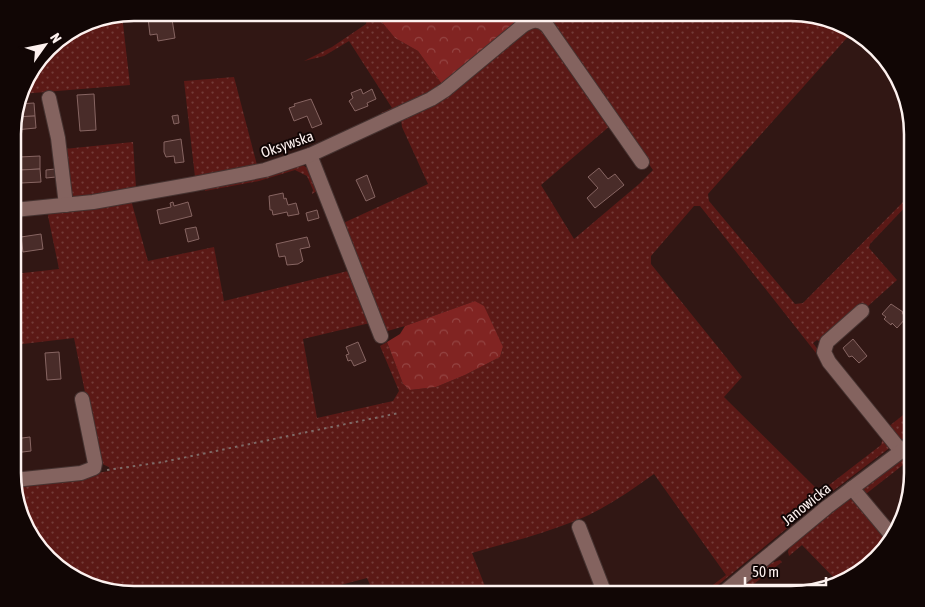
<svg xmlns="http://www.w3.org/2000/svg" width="925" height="607" font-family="'Asap Condensed',sans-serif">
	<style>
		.grass { fill: url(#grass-dots); fill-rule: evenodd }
		.forest { fill: url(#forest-crowns) }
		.building { fill: #492c29; stroke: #876562 }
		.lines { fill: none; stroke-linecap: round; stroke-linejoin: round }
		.minor-casing { stroke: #463331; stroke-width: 16 }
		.path { stroke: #7e6a67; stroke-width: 2; stroke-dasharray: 2.5 4; stroke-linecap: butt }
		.minor { stroke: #84635f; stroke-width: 14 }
		.labels { text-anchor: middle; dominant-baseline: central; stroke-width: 4; stroke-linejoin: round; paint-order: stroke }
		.street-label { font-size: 15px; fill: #fdf1ef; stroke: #110605 }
		.rim { fill: none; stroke: #fdf1ef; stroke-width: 2.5 }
	</style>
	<defs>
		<pattern id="grass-dots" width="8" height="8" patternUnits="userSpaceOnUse" patternTransform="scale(1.25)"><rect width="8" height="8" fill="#5b1916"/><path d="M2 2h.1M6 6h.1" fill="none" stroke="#733b38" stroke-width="1.8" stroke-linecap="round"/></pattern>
		<pattern id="forest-crowns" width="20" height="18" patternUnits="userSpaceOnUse" patternTransform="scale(1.25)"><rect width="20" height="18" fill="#812422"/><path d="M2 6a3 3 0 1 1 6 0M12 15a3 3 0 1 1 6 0" fill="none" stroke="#944442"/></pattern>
	</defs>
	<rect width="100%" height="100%" fill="#311714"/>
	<!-- grass -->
	<g class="grass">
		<polygon points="358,13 370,13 376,15 395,38 418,51 444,87 387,117 381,113 392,108 349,41 324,56 304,61 332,47 366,24 367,19 365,16"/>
		<path d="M531 13H791L853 31 708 194 709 201 795 304 803 303 912 193V200L870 244 869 248 897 280 867 307 864 306 822 343 817 340 813 343 821 354 823 359 892 446 825 497 707 594H701L726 575 654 474C629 492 603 510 575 521 542 534 507 543 472 553L488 594H374L367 578 318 591 293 594H134L66 574 32 537 19 484 110 471 109 467 100 463 84 398 86 397 74 338 14 345V274L59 269 48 216 49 212 54 210 89 207 131 200 148 261 214 247 224 301 348 271 341 254H345L373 323V328L370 323 303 339 317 418 393 401 399 391 380 346 387 342 403 384 410 390 436 387 465 375 500 357 503 348 483 306 475 301 405 326 384 332 339 225 428 184 402 127 401 119 448 92 526 27C536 24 540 27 549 32L611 125 541 185 574 239 639 184 653 170 548 21 542 16H534L523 21ZM694 206H700L883 438 881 445 820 492 724 397 742 377 651 264V256Z"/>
		<path d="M122 15 130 85 21 94C30 64 59 34 87 22 97 18 111 17 122 15Z"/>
		<polygon points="234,77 257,165 299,153 270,165 195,177 184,81"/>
		<polygon points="133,142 136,188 70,201 64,149"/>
		<polygon points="301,164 309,169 317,191 312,194 313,190 307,176 295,170 259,181 205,191 204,185"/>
		<polygon points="912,408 912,431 900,441 888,427"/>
		<polygon points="912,449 912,458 862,497 862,487"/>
		<polygon points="851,498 854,498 892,541 851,578 838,582 802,545 789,556 788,552 789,547"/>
		<polygon points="780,560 782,562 741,594 731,594 768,564"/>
	</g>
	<!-- forest -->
	<g class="forest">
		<polygon points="379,13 531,13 523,21 444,87 418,51 395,38 376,15"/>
		<polygon points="475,301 484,306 503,347 500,357 465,375 436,387 410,390 403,384 387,342 400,334 405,326"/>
	</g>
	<!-- building -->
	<g class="building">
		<polygon points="160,13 171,13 175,38 158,41 157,34 150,35 148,18 160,16"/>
		<polygon points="361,89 363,94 372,89 376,99 367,103 368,106 355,111 349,101 353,98 351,93"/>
		<polygon points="94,94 96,130 80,131 77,95"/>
		<polygon points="311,99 322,124 312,128 307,116 294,121 289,108 295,106 294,104"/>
		<polygon points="34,103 35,116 14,117 18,104"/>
		<polygon points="178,115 179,123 174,124 172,116"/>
		<polygon points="35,116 36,128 15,130 14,117"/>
		<polygon points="181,139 184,162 175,163 174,156 166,157 164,152 164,142"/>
		<polygon points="40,156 40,169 20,170 19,157"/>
		<polygon points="599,168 608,179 615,174 624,185 595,208 587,198 598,188 588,177"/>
		<polygon points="40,169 41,182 21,183 20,170"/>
		<polygon points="55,169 56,177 46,178 46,170"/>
		<polygon points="367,175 375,197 366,201 356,180"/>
		<polygon points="283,193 284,199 286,198 288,205 296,203 299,214 288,216 287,212 273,215 272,210 270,210 269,196"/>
		<polygon points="173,202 174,206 188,202 192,216 160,224 157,210 171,207 170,203"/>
		<polygon points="317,210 319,218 308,221 306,213"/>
		<polygon points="196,227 199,239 188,242 185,229"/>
		<polygon points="41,234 43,249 23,252 21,237"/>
		<polygon points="307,237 310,247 300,249 303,261 298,264 287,265 285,256 279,257 276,244"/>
		<polygon points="891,304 903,312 902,313 906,318 897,328 892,323 891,325 884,319 886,317 882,314"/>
		<polygon points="853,339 867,356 859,363 852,356 849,357 843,348"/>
		<polygon points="358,342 366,361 354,366 351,360 348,361 346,355 349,354 346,347"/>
		<polygon points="59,352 61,379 47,380 45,353"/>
		<polygon points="30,437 31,451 14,453 14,439"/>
	</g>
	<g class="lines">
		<defs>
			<g id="minor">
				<polyline points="49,98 58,138 66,205"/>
				<polyline points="310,155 381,336"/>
				<path d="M14 210 93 202 194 184 265 170 310 155 431 99 445 90 521 27C531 20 538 18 547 26L642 162"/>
				<polyline points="862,311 827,342 824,352 829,362 901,451"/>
				<polyline points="14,480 81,473 94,468 95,463 82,399"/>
				<polyline points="852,488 893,537"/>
				<polyline points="579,527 605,594"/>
				<polyline points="722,594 827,507 912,443"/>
			</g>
		</defs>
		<!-- minor casing -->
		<use href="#minor" class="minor-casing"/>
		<!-- path -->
		<polyline class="path" points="107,470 163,462 399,413"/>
		<!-- minor -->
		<use href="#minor" class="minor"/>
	</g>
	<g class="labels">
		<!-- street labels -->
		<g class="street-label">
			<text transform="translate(287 144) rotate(-19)">Oksywska</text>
			<text transform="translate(806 504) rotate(-39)">Janowicka</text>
		</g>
	</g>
	<!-- crop -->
	<path d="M0 0H925V607H0ZM134 21H791A113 113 0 0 1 904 134V473A113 113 0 0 1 791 586H134A113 113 0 0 1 21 473V134A113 113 0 0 1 134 21Z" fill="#110605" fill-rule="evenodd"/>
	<path class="rim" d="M134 21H791A113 113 0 0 1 904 134V473A113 113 0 0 1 791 586H134A113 113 0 0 1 21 473V134A113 113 0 0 1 134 21Z"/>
	<!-- north arrow -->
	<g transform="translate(45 45) rotate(57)" stroke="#110605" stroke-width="4" paint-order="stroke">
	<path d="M0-4L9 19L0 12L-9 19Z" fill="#fdf1ef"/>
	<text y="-8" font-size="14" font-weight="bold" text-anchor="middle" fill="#fdf1ef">N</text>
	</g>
	<!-- scale -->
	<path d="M745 577v8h81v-8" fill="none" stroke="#fdf1ef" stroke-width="2.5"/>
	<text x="752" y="577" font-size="15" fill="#fdf1ef" stroke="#110605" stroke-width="4" paint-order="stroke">50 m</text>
</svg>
